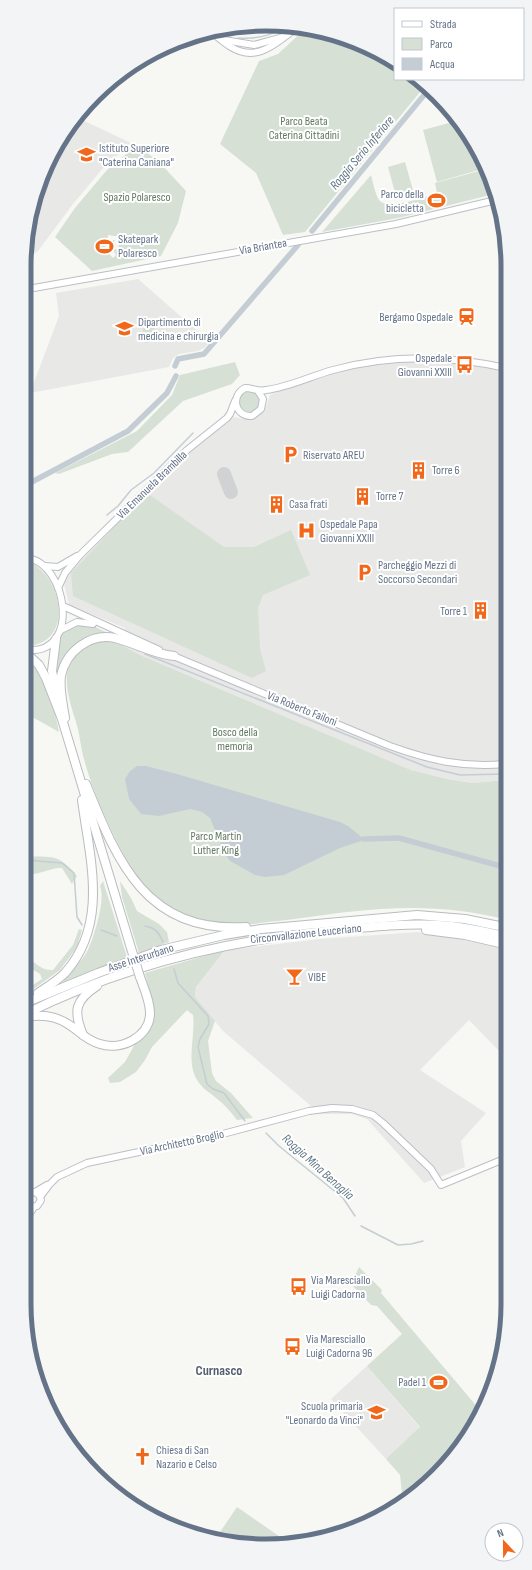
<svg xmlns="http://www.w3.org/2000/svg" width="532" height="1570" font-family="'Sofia Sans Condensed',sans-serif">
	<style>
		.built { fill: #e8e8e7 }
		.green { fill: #d7e0d5; fill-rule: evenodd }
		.water { fill: #c5cdd4 }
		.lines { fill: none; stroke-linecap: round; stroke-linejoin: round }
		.stream { stroke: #c5cdd4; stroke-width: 1.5 }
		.canal { stroke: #c5cdd4; stroke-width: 5.5 }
		.taxiway { stroke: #d0d2d4; stroke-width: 14 }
		.secondary-casing { stroke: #bbbfc5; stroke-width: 8 }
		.highway-casing { stroke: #b9bcc0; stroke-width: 10 }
		.secondary { stroke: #fff; stroke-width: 6 }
		.highway { stroke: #fff; stroke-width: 8 }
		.highway-bridge-casing { stroke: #b9bcc0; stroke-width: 10; stroke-linecap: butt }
		.highway-bridge { stroke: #fff; stroke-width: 8 }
		.labels { text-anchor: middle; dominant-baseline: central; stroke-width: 4; stroke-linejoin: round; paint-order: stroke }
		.park-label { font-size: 12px; fill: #61795f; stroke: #fff }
		.poi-label { font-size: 12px; fill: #647388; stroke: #fff; text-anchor: start }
		.street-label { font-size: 12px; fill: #647388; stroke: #fff }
		.water-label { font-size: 13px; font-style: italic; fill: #5f7583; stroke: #fff }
		.quarter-label { font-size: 14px; font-weight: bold; fill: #535e6c; stroke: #fff }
		.rim { fill: none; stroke: #647388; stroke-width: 5 }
	</style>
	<rect width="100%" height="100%" fill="#f7f8f4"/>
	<!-- built -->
	<g class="built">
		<polygon points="78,118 131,143 103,168 73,204 38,251 29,257 29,219 65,131"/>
		<polygon points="138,279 210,342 204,348 198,351 179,354 173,358 169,367 30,393 59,316 56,293"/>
		<polygon points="408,360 423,363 453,362 480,365 506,372 505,780 472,783 447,779 411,770 140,655 118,643 125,628 69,605 64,583 68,573 150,489 201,440 234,417 249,420 264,412 270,395 294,383 347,368"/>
		<polygon points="418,932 504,947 504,1051 498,1050 469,1020 420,1070 486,1113 461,1141 465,1167 424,1183 367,1119 351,1114 317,1114 311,1106 223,1031 195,997 196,987 225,950 320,939"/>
		<polygon points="367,1366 420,1428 386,1459 331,1399"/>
	</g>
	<!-- green -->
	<g class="green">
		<polygon points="305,29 313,29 387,56 395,63 395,79 416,79 425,86 305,232 283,235 256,173 220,144 259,61 278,54"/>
		<polygon points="456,121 483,159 486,168 437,182 423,130"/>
		<path d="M137 145 159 162 186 191 178 223 161 256 92 271 55 237 75 208 107 170ZM108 235 120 237 118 250 114 249V242L115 240H113V249L116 255 113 258 108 253 100 251 107 245Z"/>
		<polygon points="405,162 415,197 409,198 396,196 388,167"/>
		<path d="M486 169 494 194 398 218 322 232 371 175C373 182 375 194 379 200 388 211 425 197 437 193L435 183Z"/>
		<polygon points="153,321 156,341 145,343 142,323"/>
		<polygon points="235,362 240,375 232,384 183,401 128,452 112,454 59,474 55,473 137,431 172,395 180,375"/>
		<circle cx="249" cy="402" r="11"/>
		<polygon points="147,493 224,547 254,547 291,530 310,575 263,595 258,608 260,649 266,671 252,678 73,596 71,573"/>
		<path d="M27 561C62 574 76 643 27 646Z"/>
		<path d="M79 623 89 624 110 634C92 637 75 640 64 657 61 664 62 672 57 678L55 674C56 661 55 637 67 628 70 626 75 624 79 623Z"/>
		<path d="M98 641 118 643 140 655 411 770 447 779 472 783 505 780 504 919C464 909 423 906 381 909 347 911 312 917 278 921 265 922 251 925 239 925 206 925 166 913 145 887 121 857 90 789 82 751 80 741 79 732 76 722 65 688 56 657 98 641Z"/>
		<path d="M27 658C48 681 53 702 59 732L27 714Z"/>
		<path d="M26 856C53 858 57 852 77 876L72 884 62 868C49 867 38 877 26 873Z"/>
		<path d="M103 881 127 957 64 982 63 979C72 970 82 961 88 950 94 937 106 899 100 886Z"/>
		<polygon points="120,881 131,898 137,911 159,924 167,932 169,942 139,953 122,897"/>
		<path d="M79 929 82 930 77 947 60 970 25 995V990L42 979 40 974 25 965 26 956C35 962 41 971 53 970L73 945Z"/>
		<path d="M225 950 196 987 195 997 215 1021 208 1041 212 1073 216 1081 231 1093 253 1118 237 1120C231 1112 224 1104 216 1098 211 1093 204 1090 200 1084 184 1066 196 1036 193 1015L187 1010 152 1047 145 1060 136 1072 120 1082 110 1083 108 1078 125 1062 136 1042 150 1026 153 1020V1003L145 973Z"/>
		<polygon points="359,1267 382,1290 381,1293 479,1409 467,1438 403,1503 400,1475 386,1459 420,1427 367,1366 402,1334 377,1306 371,1305 351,1284"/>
		<polygon points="237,1507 286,1541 235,1544 216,1538"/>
	</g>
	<!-- water -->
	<polygon class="water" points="137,766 146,766 177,774 340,822 348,826 364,839 361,841 340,848 284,875 265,877 255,875 230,861 225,854 210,818 202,812 190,809 159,816 141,814 129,799 125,779 130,771"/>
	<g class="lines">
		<!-- stream -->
		<g class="stream">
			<polyline points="217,30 231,35"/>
			<path d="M238 38C253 39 267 38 280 29"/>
			<polyline points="107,515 118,506 131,490 154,473 193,433"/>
			<polyline points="145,654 427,767 460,775 505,774"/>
			<polyline points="26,860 62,863 74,873 77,917 82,925"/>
			<path d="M145 926C156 928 159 933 163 942"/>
			<polyline points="101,930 117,936"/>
			<polyline points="174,969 178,983 208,1016 209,1024 200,1039 198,1047 207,1084 213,1089 224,1093 245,1121"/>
			<polyline points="266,1133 279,1146 343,1198 355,1216"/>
			<polyline points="361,1226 398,1245 411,1244 423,1241"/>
		</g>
		<!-- canal -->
		<g class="canal">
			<polyline points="312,231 429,89"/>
			<polyline points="175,366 178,359 204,354 298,245"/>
			<polyline points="28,484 128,431 167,393 176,376"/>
			<polyline points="364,839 399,838 504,867"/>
		</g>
		<!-- taxiway -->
		<polyline class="taxiway" points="224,474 231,492"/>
		<defs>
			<g id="secondary">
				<path d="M211 32C218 37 224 43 231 47 257 63 276 43 295 29"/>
				<polyline points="224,40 254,45 283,37"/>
				<polyline points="28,289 396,224 496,200"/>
				<path d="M258 391 263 399 261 409 252 416C235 417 230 396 245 388 253 388 258 392 266 390 289 387 311 376 333 370 391 354 448 355 506 368"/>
				<polyline points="45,566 58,567 77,556"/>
				<polyline points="58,588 65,573 80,555 187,450 227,418 230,414 235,401"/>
				<polyline points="63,606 159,650"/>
				<polyline points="61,630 77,622 93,624"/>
				<path d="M27 650C82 655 67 563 27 558"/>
				<path d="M171 655 390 746C429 760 463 768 505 764"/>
				<polyline points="40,1197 49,1185 57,1177 87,1163 219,1135 309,1111 332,1108 352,1109 373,1115 383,1123 431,1169 441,1185 504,1159"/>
				<polyline points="24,1199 27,1193 35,1192 47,1185"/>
				<polyline points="24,1200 29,1207 37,1206 41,1200 39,1195 35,1192"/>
				<polyline points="24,1222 34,1207"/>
			</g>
			<g id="highway">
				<polyline points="56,639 52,671 57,695"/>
				<polyline points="27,654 39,665 46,678 62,719 131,948"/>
				<path d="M65 718C63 705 59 689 61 676 66 651 90 633 115 638 135 643 153 654 174 656"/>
				<path d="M86 784C118 863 146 933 246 927"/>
				<polyline points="426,930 465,935 504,944"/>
				<path d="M38 993C47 987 57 981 65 973 109 923 90 860 82 800"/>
				<polyline points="25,1003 98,973 161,950 224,935 261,929 417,915 465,919 504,927"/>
				<path d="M25 1014C120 967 222 941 327 931 368 927 410 922 451 926 469 928 487 932 504 936"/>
				<path d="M25 1017C48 1013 62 1018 79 1032 85 1037 93 1042 100 1044 121 1051 150 1037 150 1013 150 1001 144 988 140 977"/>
				<path d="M83 1035C73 1011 75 1000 97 986"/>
			</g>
		</defs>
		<!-- secondary casing -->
		<use href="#secondary" class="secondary-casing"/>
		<!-- highway casing -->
		<use href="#highway" class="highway-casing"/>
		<!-- secondary -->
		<use href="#secondary" class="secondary"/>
		<!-- highway -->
		<use href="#highway" class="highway"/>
		<defs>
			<polyline id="highway-bridge" points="131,948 140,977"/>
		</defs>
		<!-- highway-bridge casing -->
		<use href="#highway-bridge" class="highway-bridge-casing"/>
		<!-- highway-bridge -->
		<use href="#highway-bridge" class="highway-bridge"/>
	</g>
	<!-- icons -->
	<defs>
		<symbol id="school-bare" viewBox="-9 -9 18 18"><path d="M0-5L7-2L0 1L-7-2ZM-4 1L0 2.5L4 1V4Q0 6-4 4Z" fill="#f1681b" stroke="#fff" stroke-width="2.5" paint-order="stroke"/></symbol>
		<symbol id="stadium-bare" viewBox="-9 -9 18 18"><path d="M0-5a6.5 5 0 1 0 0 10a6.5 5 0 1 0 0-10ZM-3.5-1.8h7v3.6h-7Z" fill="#f1681b" stroke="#fff" stroke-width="2.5" paint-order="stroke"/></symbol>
		<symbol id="station-bare" viewBox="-9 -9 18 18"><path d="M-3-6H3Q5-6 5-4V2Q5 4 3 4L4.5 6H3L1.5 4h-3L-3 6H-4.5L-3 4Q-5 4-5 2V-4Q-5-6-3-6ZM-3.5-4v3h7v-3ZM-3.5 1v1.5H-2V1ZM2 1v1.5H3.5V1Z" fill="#f1681b" stroke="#fff" stroke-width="2.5" paint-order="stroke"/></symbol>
		<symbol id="university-bare" viewBox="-9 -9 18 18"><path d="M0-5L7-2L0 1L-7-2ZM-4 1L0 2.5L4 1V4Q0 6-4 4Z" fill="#f1681b" stroke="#fff" stroke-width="2.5" paint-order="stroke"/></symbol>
		<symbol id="bus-bare" viewBox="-9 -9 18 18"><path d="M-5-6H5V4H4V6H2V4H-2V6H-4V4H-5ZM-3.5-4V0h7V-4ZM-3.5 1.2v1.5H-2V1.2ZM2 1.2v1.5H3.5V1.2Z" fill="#f1681b" stroke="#fff" stroke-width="2.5" paint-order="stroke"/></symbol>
		<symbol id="parking-bare" viewBox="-9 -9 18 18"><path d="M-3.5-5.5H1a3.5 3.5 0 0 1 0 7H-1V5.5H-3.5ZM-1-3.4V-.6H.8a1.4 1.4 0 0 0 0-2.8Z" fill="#f1681b" stroke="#fff" stroke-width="2.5" paint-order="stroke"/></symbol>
		<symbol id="building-bare" viewBox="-9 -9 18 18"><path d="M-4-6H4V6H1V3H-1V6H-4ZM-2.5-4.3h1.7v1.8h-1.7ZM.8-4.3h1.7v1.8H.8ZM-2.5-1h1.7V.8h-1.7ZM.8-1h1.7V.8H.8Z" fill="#f1681b" stroke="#fff" stroke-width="2.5" paint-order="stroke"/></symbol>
		<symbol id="hospital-bare" viewBox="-9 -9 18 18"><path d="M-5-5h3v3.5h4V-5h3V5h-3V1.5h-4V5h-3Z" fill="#f1681b" stroke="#fff" stroke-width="2.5" paint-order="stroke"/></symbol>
		<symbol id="bar-bare" viewBox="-9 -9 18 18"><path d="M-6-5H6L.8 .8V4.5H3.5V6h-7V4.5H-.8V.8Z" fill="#f1681b" stroke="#fff" stroke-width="2.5" paint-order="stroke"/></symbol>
		<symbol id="church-bare" viewBox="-9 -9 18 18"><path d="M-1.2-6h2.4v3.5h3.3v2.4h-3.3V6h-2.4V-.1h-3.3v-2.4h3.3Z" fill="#f1681b" stroke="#fff" stroke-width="2.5" paint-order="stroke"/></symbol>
	</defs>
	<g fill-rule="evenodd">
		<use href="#school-bare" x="74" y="142" width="25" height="25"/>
		<use href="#stadium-bare" x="424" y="188" width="25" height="25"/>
		<use href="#stadium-bare" x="92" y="234" width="25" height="25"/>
		<use href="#station-bare" x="454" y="304" width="25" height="25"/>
		<use href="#university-bare" x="112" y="316" width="25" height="25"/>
		<use href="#bus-bare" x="452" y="352" width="25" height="25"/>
		<use href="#parking-bare" x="278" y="442" width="25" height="25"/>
		<use href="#building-bare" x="406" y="458" width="25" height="25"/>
		<use href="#building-bare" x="350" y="484" width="25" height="25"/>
		<use href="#building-bare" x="264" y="492" width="25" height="25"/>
		<use href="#hospital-bare" x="294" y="518" width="25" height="25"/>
		<use href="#parking-bare" x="352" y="560" width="25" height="25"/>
		<use href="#building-bare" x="468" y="598" width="25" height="25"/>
		<use href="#bar-bare" x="282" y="964" width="25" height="25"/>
		<use href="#bus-bare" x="286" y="1274" width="25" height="25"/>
		<use href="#bus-bare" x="280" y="1334" width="25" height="25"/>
		<use href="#stadium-bare" x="426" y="1370" width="25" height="25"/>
		<use href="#school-bare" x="364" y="1400" width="25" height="25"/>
		<use href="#church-bare" x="130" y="1444" width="25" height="25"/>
	</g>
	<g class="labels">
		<!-- park labels -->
		<g class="park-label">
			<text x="304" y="121">Parco Beata<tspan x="304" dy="14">Caterina Cittadini</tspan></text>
			<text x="137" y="197">Spazio Polaresco</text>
			<text x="235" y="732">Bosco della<tspan x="235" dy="14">memoria</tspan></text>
			<text x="216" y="836">Parco Martin<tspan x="216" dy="14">Luther King</tspan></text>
		</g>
		<!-- poi labels -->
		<g class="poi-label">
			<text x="99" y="148">Istituto Superiore<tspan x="99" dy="14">"Caterina Caniana"</tspan></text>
			<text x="424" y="194" text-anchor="end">Parco della<tspan x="424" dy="14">bicicletta</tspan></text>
			<text x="118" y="239">Skatepark<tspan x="118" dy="14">Polaresco</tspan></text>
			<text x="453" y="317" text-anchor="end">Bergamo Ospedale</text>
			<text x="138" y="322">Dipartimento di<tspan x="138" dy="14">medicina e chirurgia</tspan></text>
			<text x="452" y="358" text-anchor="end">Ospedale<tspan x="452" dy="14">Giovanni XXIII</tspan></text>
			<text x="303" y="455">Riservato AREU</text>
			<text x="432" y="470">Torre 6</text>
			<text x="376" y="496">Torre 7</text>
			<text x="289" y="504">Casa frati</text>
			<text x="320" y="524">Ospedale Papa<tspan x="320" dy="14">Giovanni XXIII</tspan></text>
			<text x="378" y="565">Parcheggio Mezzi di<tspan x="378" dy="14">Soccorso Secondari</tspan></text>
			<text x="467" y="611" text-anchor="end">Torre 1</text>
			<text x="308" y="977">VIBE</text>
			<text x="311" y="1280">Via Maresciallo<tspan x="311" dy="14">Luigi Cadorna</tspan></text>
			<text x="306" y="1339">Via Maresciallo<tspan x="306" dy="14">Luigi Cadorna 96</tspan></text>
			<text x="426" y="1382" text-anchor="end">Padel 1</text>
			<text x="363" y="1406" text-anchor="end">Scuola primaria<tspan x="363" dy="14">"Leonardo da Vinci"</tspan></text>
			<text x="156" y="1450">Chiesa di San<tspan x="156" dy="14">Nazario e Celso</tspan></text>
		</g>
		<!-- street labels -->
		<g class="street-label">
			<text transform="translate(263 247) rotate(-10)">Via Briantea</text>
			<text transform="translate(152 485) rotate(-44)">Via Emanuela Brambilla</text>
			<text transform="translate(302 709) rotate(22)">Via Roberto Failoni</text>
			<text transform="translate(306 934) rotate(-6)">Circonvallazione Leuceriano</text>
			<text transform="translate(141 958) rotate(-18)">Asse Interurbano</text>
			<text transform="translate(182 1143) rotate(-12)">Via Architetto Broglio</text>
		</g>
		<!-- water labels -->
		<g class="water-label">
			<text transform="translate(362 153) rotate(-50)">Roggia Serio Inferiore</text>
			<text transform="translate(318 1167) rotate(42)">Roggia Mina Benaglia</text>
		</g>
		<!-- quarter labels -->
		<g class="quarter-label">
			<text x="219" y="1370">Curnasco</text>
		</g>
	</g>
	<!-- crop -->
	<path d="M0 0H532V1570H0ZM266 31H266A235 235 0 0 1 501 266V1304A235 235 0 0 1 266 1539H266A235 235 0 0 1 31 1304V266A235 235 0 0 1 266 31Z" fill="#f3f4f5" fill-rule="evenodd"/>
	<path class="rim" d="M266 31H266A235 235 0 0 1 501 266V1304A235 235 0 0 1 266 1539H266A235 235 0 0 1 31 1304V266A235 235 0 0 1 266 31Z"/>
	<!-- legend -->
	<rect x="394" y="8" width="130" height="72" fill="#ffffff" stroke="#c1c7cf"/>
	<rect x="402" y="21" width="20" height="6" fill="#ffffff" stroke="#c1c7cf"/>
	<text x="430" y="28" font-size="12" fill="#647388">Strada</text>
	<rect x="402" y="38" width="20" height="12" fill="#d7e0d5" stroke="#c1c7cf"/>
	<text x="430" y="48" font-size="12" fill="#647388">Parco</text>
	<rect x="402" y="58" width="20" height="12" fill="#c5cdd4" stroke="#c1c7cf"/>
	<text x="430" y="68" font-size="12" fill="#647388">Acqua</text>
	<!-- north arrow -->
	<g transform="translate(504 1542) rotate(338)"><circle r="19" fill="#ffffff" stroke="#c1c7cf"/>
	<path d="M0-3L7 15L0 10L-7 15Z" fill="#f1681b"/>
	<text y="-6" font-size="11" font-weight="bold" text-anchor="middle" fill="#647388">N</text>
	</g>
</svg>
